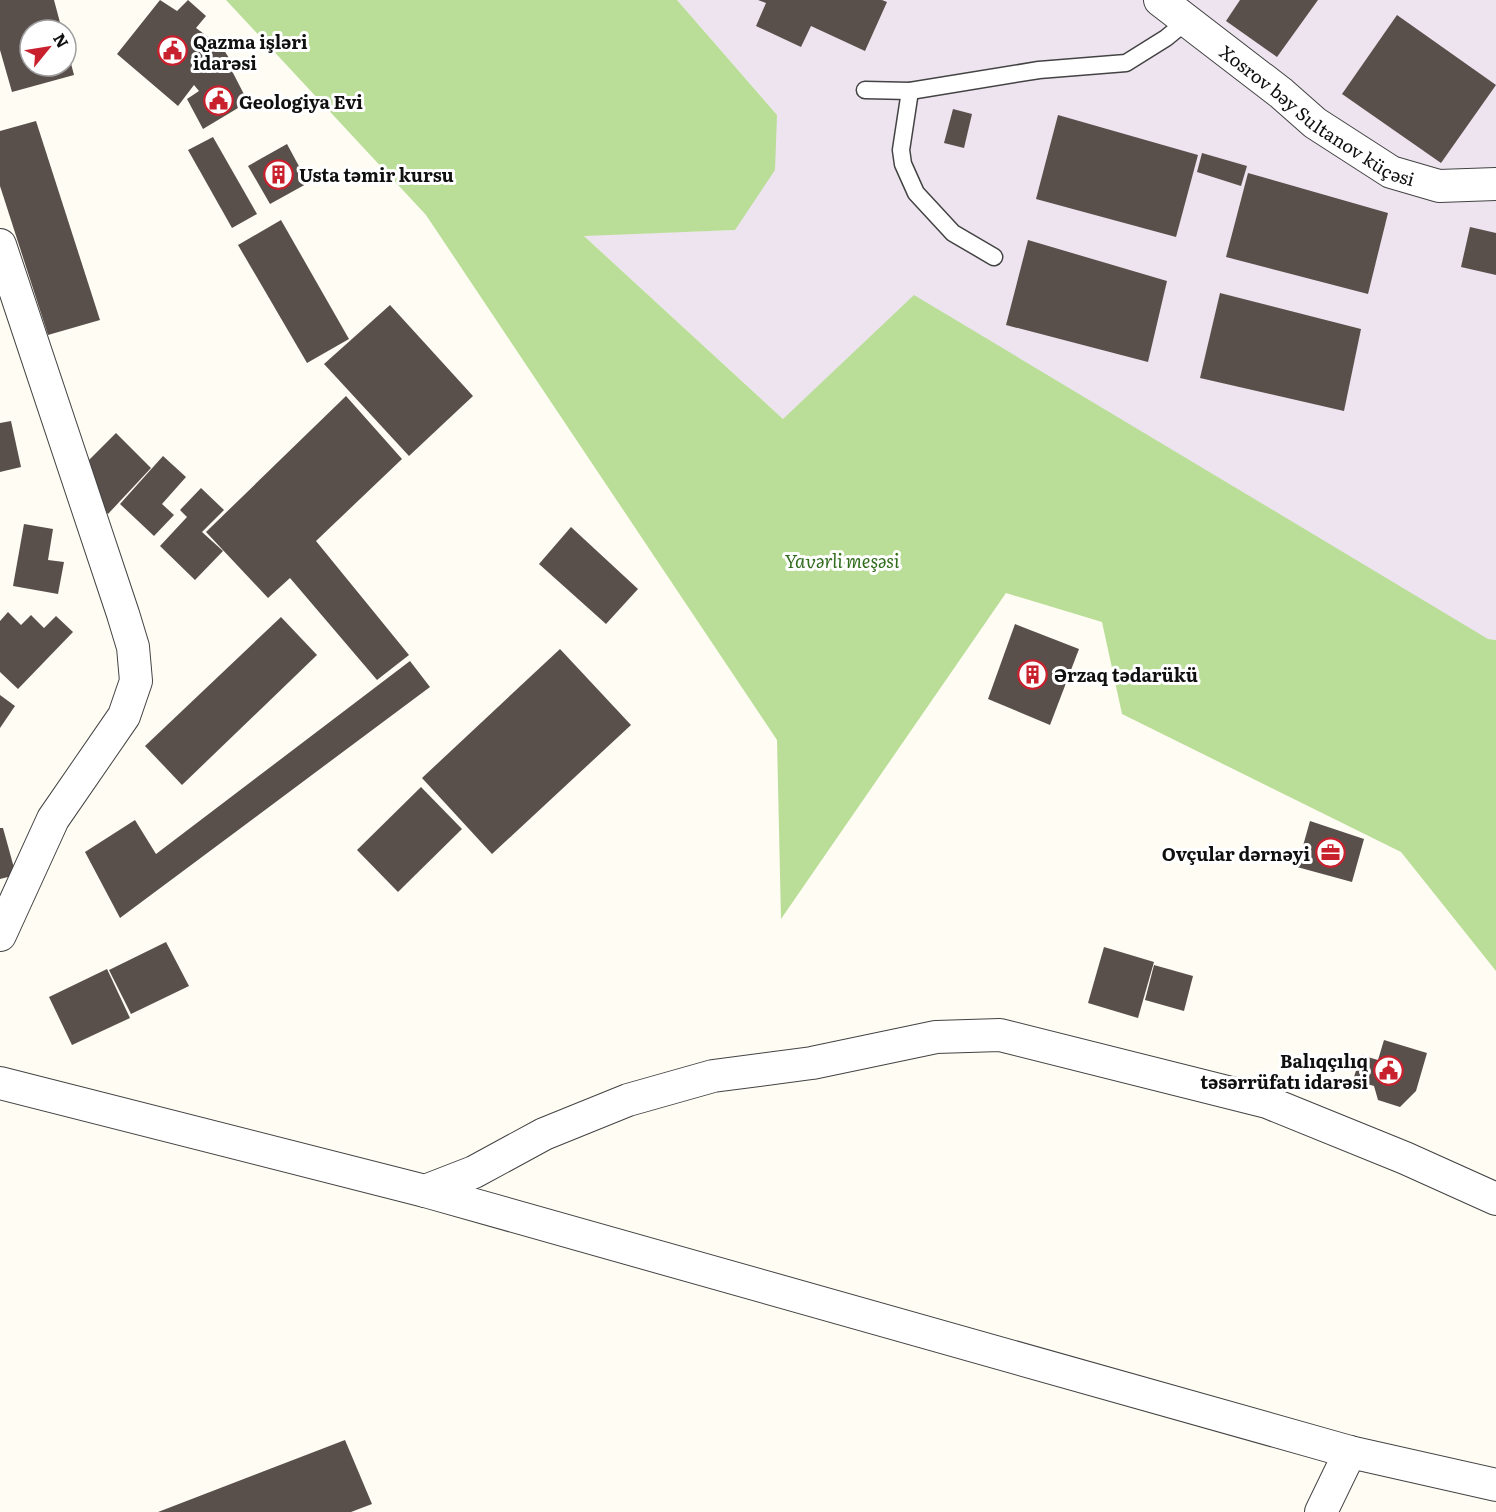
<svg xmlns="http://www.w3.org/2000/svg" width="1496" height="1512" font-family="Literata,serif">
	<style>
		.industrial { fill: #ede4ef }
		.forest { fill: #bade98 }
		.building { fill: #59504c }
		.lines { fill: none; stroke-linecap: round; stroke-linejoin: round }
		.lane-casing { stroke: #434343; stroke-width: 19 }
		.street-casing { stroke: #434343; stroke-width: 34 }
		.lane { stroke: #fff; stroke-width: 16 }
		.street { stroke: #fff; stroke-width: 32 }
		.labels { text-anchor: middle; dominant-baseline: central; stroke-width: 6; stroke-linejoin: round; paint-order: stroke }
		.poi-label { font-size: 18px; font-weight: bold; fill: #101010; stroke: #fff; text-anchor: start }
		.street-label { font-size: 18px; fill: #101010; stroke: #fff }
		.park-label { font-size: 18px; font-style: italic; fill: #306c1c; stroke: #fff }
	</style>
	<rect width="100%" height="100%" fill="#fffcf3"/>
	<!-- industrial -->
	<polygon class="industrial" points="677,0 1496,0 1496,640 1488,639 783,419 583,235 735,230 777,115"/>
	<!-- forest -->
	<polygon class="forest" points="226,0 677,0 777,115 775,170 735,230 584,236 783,419 914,295 1488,639 1496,640 1496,971 1401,852 1122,714 1102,622 1006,593 781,919 777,740 426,215"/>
	<!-- building -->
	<g class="building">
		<polygon points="0,0 54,0 62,30 30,30 30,66 66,66 67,48 74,75 12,92 0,50"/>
		<polygon points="160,0 177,11 188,0 206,16 196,28 222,47 236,69 232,71 248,102 203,129 187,99 199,91 194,85 178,106 117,54"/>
		<polygon points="758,0 882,0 887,2 865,51 811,26 801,47 756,26 766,3"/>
		<polygon points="1240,0 1318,0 1277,57 1226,21"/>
		<polygon points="1397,15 1496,85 1441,163 1342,94"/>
		<polygon points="953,109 972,114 964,148 944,143"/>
		<polygon points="1058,115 1198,155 1176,237 1036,199"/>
		<polygon points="36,121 100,320 48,335 0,186 0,131"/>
		<polygon points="213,137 257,214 232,228 188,150"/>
		<polygon points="287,144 308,183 270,204 248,166"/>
		<polygon points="1202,153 1247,166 1241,186 1197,172"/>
		<polygon points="1248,173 1388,213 1368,294 1226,257"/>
		<polygon points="281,220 349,339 307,363 238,245"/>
		<polygon points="1470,227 1496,233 1496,275 1461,267"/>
		<polygon points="1028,240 1167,281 1148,362 1006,325"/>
		<polygon points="1220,293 1361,329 1344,411 1200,378"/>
		<polygon points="390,305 473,396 409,456 324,364"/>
		<polygon points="346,396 402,459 316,541 409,655 377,680 290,578 268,598 206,532"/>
		<polygon points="11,421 21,467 0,472 0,423"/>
		<polygon points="116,433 151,468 108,514 87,485 81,468"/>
		<polygon points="163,456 186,477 162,504 174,515 154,536 120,504"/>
		<polygon points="201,488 224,510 202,532 223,551 195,580 160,546 187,517 180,510"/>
		<polygon points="24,524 53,529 48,560 64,562 58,594 13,586"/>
		<polygon points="571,527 638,589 606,624 539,564"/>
		<polygon points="8,612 21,625 31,615 44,628 56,616 73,632 18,689 0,672 0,621"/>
		<polygon points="281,617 317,655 182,785 145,746"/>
		<polygon points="1015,624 1079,649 1050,725 988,699"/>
		<polygon points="560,649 631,725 492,854 422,778"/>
		<polygon points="410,661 430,687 120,918 85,852 135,820 156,854"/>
		<polygon points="0,695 15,706 0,728"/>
		<polygon points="421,787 462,829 398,892 357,850"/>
		<polygon points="1310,821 1364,839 1352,882 1297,867"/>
		<polygon points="0,828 3,828 16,875 0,879"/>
		<polygon points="166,942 189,986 131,1014 109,970"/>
		<polygon points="1104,947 1154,962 1138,1018 1088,1003"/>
		<polygon points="1154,965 1193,976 1184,1011 1145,1000"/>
		<polygon points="107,969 130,1018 72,1045 49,997"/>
		<polygon points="1384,1040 1427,1053 1416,1091 1400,1107 1378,1100 1374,1086 1353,1080 1361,1055 1378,1060"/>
		<polygon points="345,1440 372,1504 351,1512 158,1512"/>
	</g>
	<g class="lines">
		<defs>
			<g id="lane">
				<polyline points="865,90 910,91 1039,70 1126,63 1166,38 1188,20"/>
				<polyline points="910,91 901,150 903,164 916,193 953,233 994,257"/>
			</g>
			<g id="street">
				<path id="s1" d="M1160 0 1281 93 1315 123 1391 172 1439 186 1496 184"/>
				<polyline points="0,245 123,614 133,647 136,681 124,716 53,819 0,935"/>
				<polyline points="0,1083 425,1191 474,1172 544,1134 628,1100 713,1076 812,1063 936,1037 1000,1035 1267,1102 1405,1158 1496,1199"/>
				<polyline points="425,1191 1350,1452 1496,1485"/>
				<polyline points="1321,1512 1350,1452"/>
			</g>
		</defs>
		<!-- lane casing -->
		<use href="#lane" class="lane-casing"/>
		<!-- street casing -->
		<use href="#street" class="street-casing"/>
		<!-- lane -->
		<use href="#lane" class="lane"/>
		<!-- street -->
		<use href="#street" class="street"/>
	</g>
	<!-- icons -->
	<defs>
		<symbol id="civic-ring" viewBox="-11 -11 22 22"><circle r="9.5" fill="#fff" stroke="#c9202e" stroke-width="1.5"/><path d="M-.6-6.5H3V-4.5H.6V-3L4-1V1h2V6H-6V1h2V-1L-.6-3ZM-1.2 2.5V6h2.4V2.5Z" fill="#c9202e"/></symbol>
		<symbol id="building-ring" viewBox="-11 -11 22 22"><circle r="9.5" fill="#fff" stroke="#c9202e" stroke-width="1.5"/><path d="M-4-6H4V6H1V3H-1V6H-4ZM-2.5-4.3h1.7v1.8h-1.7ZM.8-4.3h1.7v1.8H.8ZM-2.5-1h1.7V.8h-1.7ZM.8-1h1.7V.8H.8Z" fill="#c9202e"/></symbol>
		<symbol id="office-ring" viewBox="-11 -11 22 22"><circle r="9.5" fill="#fff" stroke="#c9202e" stroke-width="1.5"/><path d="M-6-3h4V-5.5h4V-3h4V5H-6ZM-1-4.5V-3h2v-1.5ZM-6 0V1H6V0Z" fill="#c9202e"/></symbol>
	</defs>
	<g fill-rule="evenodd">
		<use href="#civic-ring" x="156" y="34" width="33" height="33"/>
		<use href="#civic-ring" x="202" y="84" width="33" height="33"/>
		<use href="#building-ring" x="262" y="158" width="33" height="33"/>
		<use href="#building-ring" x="1016" y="658" width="33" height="33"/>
		<use href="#office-ring" x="1314" y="836" width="33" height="33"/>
		<use href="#civic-ring" x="1372" y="1054" width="33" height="33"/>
	</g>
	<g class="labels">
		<!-- poi labels -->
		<g class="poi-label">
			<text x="193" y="41">Qazma işləri<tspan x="193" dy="21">idarəsi</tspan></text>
			<text x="239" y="101">Geologiya Evi</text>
			<text x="299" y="174">Usta təmir kursu</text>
			<text x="1054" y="674">Ərzaq tədarükü</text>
			<text x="1310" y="853" text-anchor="end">Ovçular dərnəyi</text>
			<text x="1368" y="1060" text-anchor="end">Balıqçılıq<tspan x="1368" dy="21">təsərrüfatı idarəsi</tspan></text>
		</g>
		<!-- street labels -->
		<g class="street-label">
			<text stroke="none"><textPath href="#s1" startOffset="196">Xosrov bəy Sultanov küçəsi</textPath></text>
		</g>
		<!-- park labels -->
		<g class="park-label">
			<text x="842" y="560">Yavərli meşəsi</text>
		</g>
	</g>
	<!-- north arrow -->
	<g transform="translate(48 48) rotate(60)"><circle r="28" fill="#ffffff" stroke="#9f9f9f" stroke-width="1.5"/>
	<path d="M0-4.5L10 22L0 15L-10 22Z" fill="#c9202e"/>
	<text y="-9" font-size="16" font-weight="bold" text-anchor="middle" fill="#101010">N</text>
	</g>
</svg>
